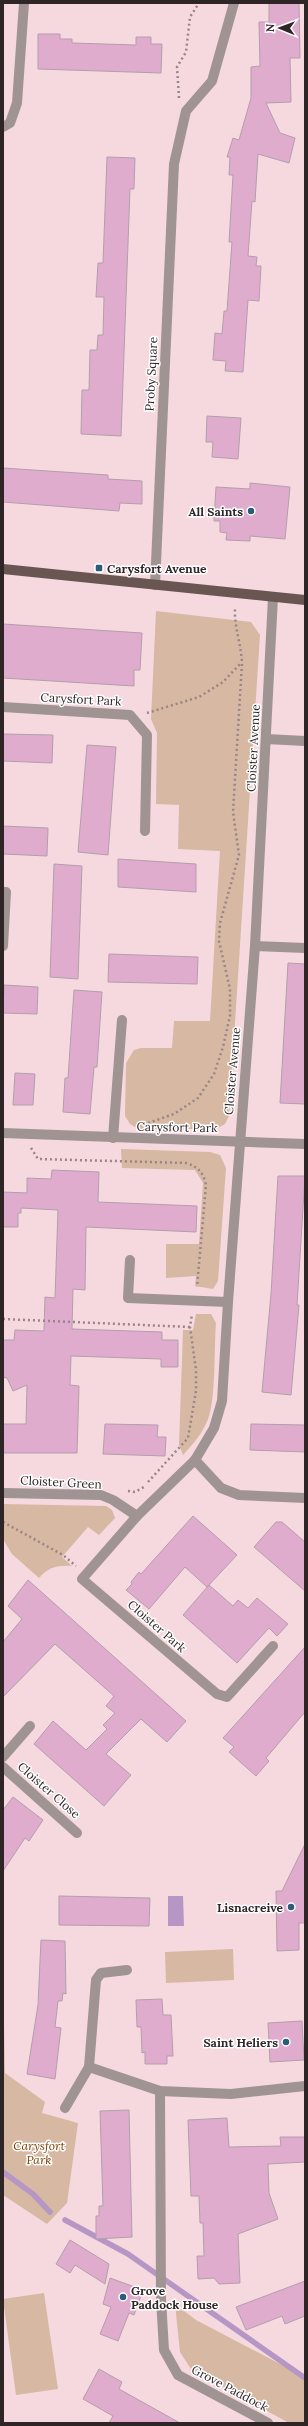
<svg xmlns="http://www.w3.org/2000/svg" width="308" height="2426" font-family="Lora,serif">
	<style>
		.green { fill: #d7b8a2 }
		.water { fill: #b596c5 }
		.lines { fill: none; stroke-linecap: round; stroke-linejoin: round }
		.stream { stroke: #b596c5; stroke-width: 5.5 }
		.building { fill: #e0acce; stroke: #b39eab }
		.path { stroke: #988588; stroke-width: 2.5; stroke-dasharray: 2 3; stroke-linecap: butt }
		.minor { stroke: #a09492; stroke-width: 10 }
		.major { stroke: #695551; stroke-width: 10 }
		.poi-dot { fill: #2a5d7a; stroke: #fff; stroke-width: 1.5 }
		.labels { text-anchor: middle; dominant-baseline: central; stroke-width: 3; stroke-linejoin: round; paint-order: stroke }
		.street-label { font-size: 12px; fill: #2f2527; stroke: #fff }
		.poi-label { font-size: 12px; font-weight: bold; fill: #2f2527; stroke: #fff; text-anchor: end }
		.park-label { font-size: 12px; font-style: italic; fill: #793d00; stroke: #fff }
	</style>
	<rect width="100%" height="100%" fill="#f5d9de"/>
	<!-- green -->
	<g class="green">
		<polygon points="156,611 251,622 260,635 229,1116 225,1124 216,1129 138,1129 130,1124 125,1116 126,1063 134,1050 141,1048 172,1048 174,1021 210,1021 220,851 178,849 179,805 156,804 157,733 151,719"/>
		<polygon points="121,1149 210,1152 220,1155 226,1168 218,1281 213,1289 195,1286 196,1276 166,1278 166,1244 199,1244 203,1183 195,1170 122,1168"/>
		<path d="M196 1314H211L216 1323C214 1346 216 1400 208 1419 203 1433 193 1444 183 1455L179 1445 183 1330H193Z"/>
		<path d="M3 1504 106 1506 112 1510 115 1518 99 1535 88 1527 62 1557 72 1566C57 1565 49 1567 39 1578L12 1554 3 1539Z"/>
		<polygon points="233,1949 234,1980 166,1983 165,1952"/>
		<polygon points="3,1973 5,2073 45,2102 42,2113 78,2123 67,2203 47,2224 3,2195"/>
		<polygon points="44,2293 58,2389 16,2395 3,2299"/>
		<polygon points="175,2304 196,2320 305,2377 305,2423 289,2423 191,2369 180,2352"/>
	</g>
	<!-- water -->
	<polygon class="water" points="168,1896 183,1896 184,1926 168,1926"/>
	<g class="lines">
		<!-- stream -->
		<g class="stream">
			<polyline points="3,2172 33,2194 50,2212"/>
			<polyline points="65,2220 128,2254 305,2378"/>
		</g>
	</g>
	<!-- building -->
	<g class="building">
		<polygon points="269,3 299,3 300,58 290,58 291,102 266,103 280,133 295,138 289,163 258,154 255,202 252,201 248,256 257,257 256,266 261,266 259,301 248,300 243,372 225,371 226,361 213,360 215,333 222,334 224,311 227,311 232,242 229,242 233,175 229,175 230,157 227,157 233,138 239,140 251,98 251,67 260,66 259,22 269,22"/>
		<polygon points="38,34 60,34 60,39 72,39 72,43 136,45 136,37 151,37 151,44 162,44 161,73 38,69"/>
		<polygon points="107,157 135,158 134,189 130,189 121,436 81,434 82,390 89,390 90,350 97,350 98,335 103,335 104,297 96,297 98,263 103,263"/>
		<polygon points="207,416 241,418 238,459 212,457 213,442 206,442"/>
		<polygon points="3,468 108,475 108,479 142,481 142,504 120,503 119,511 3,502"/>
		<polygon points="250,483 290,487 285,539 250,536 250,541 226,540 227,533 220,532 220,521 214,521 216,487 250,489"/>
		<polygon points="3,624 142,633 140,670 134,670 134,686 3,678"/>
		<polygon points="3,734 53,735 52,763 3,761"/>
		<polygon points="87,745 116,747 108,855 78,852"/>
		<polygon points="3,826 48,828 47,856 3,854"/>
		<polygon points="118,859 196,864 196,892 118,887"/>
		<polygon points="54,864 82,866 78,979 50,977"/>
		<polygon points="109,954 198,957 197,984 108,982"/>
		<polygon points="288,963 305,964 305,1104 280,1103"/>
		<polygon points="4,985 38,987 37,1014 3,1013"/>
		<polygon points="74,990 102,992 97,1067 94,1067 90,1114 63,1112 65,1078 68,1078"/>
		<polygon points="15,1073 35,1074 33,1105 13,1105"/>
		<polygon points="52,1170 99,1172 98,1202 197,1206 196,1232 86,1227 85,1290 73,1289 72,1329 162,1332 162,1340 178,1340 178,1367 161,1367 161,1359 71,1356 70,1385 79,1386 77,1453 3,1453 3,1424 26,1424 27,1385 13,1391 7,1378 3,1377 3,1340 14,1340 15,1330 44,1331 45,1297 55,1298 58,1210 21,1208 21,1213 18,1213 18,1227 3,1227 3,1192 27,1193 27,1178 51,1179"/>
		<polygon points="278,1176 305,1176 297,1305 299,1305 291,1395 262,1392 271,1294"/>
		<polygon points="105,1424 158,1425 157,1437 166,1437 165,1456 103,1454"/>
		<polygon points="251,1424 305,1425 305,1452 250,1450"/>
		<polygon points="193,1516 237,1555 207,1587 185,1567 149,1609 126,1590 132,1584 131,1582 139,1572 141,1574"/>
		<polygon points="276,1522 282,1522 305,1542 305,1591 254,1547"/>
		<polygon points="28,1580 186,1721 167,1742 141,1719 106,1754 131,1775 104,1806 34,1744 53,1721 86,1750 107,1729 103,1725 115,1713 106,1706 114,1696 55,1644 3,1697 3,1642 22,1619 8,1606"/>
		<polygon points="209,1585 233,1606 238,1600 248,1608 257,1598 288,1624 277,1636 269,1628 237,1663 183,1615"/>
		<polygon points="305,1647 305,1712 266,1758 269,1761 256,1776 229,1752 234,1747 223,1738"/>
		<polygon points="13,1797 43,1820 29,1841 25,1838 3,1871 3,1810"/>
		<polygon points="305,1844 305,1923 299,1923 299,1950 277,1951 276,1891 282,1891"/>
		<polygon points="59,1896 150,1898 149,1926 59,1925"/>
		<polygon points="41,1940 65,1941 66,1994 63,1993 62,2001 58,2001 55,2027 61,2028 55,2079 27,2074 38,2005"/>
		<polygon points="162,1999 163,2015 171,2015 173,2056 167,2056 167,2064 145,2064 145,2052 142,2053 141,2027 137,2027 136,2000"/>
		<polygon points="302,2021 304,2060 270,2062 268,2023"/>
		<polygon points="129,2110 132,2237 96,2239 96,2216 99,2216 99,2206 103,2206 100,2111"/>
		<polygon points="227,2118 229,2147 281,2146 280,2137 305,2137 305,2162 268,2164 269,2193 278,2219 238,2234 240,2283 219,2284 214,2278 198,2279 197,2256 204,2256 203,2223 200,2223 199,2196 191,2196 188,2120"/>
		<polygon points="70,2240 109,2264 105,2284 75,2265 70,2273 56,2264"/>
		<polygon points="110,2278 143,2290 134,2315 129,2313 118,2341 100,2334 111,2307 103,2304"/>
		<polygon points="305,2281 305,2316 285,2324 282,2316 246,2330 236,2307"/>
		<polygon points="99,2369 122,2382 119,2389 180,2423 109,2423 113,2416 83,2399"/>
	</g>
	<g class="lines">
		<!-- path -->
		<g class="path">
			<polyline points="179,98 177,67 186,52 190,17 199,3"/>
			<polyline points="147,713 199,697 223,682 241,663"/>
			<path d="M148 1123 174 1114 198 1098 214 1074 223 1047 230 1016V989L219 941 220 923 239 855 233 812 242 663C241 643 234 627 235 608"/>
			<path d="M31 1148 38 1159 187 1163C199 1168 203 1172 206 1185L197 1287"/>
			<polyline points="3,1319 190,1327"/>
			<polyline points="148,1482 188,1438 196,1391 196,1370 190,1327 192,1314"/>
			<polyline points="128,1491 135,1492 144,1487"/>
			<polyline points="3,1522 63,1555 76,1566"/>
		</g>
		<!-- minor -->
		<g class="minor">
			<polyline points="3,127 10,123 17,103 24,3"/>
			<polyline points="155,585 174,164 186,111 212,81 234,3"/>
			<polyline points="3,707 130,715 147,735 145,831"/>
			<polyline points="266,739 305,741"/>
			<polyline points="3,892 6,892 3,946"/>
			<polyline points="255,946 305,948"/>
			<polyline points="3,1133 305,1144"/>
			<polyline points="113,1138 122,1020"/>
			<polyline points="130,1260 128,1298 228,1302"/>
			<polyline points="195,1460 221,1488 239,1495 305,1498"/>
			<polyline points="3,1493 101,1495 113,1500 137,1516"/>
			<polyline points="273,1646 227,1697 217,1694 82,1579 137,1516 195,1460 214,1428 222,1401 228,1302 255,946 273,597"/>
			<polyline points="3,1757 30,1726"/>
			<polyline points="3,1767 77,1833"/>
			<polyline points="89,2067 160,2091 231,2094 305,2086"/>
			<polyline points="160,2091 161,2299 164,2350 178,2375 268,2423"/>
			<polyline points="65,2108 89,2067 96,1980 101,1973 127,1970"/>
		</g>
		<!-- major -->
		<polyline class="major" points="3,569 305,600"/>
	</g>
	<!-- markers -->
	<g class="poi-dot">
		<circle cx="251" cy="511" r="4"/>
		<rect x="95" y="564" width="8" height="8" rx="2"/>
		<circle cx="291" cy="1907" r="4"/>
		<circle cx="286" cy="2042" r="4"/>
		<circle cx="123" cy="2297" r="4"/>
	</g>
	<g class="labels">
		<!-- street labels -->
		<g class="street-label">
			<text transform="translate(151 374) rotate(-87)">Proby Square</text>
			<text transform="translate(81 699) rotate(3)">Carysfort Park</text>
			<text transform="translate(253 748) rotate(-87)">Cloister Avenue</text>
			<text transform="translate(232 1071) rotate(-85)">Cloister Avenue</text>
			<text transform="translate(177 1127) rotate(1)">Carysfort Park</text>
			<text transform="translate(61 1482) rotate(3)">Cloister Green</text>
			<text transform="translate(157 1626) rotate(41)">Cloister Park</text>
			<text transform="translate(49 1790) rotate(41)">Cloister Close</text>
			<text transform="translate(230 2388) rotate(28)">Grove Paddock</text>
		</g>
		<!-- poi labels -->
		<g class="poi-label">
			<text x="243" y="511">All Saints</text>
			<text x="107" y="568" text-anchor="start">Carysfort Avenue</text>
			<text x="283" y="1907">Lisnacreive</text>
			<text x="278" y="2042">Saint Heliers</text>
			<text x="131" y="2290" text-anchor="start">Grove<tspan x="131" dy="14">Paddock House</tspan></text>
		</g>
		<!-- park labels -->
		<g class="park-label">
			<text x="39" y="2145">Carysfort<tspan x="39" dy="14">Park</tspan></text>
		</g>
	</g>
	<!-- border -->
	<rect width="308" height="2426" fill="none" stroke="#2f2527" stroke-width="8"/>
	<!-- north arrow -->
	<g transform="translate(280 28) rotate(271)" stroke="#ffffff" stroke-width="3" paint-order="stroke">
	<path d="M0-3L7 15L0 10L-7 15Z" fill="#2f2527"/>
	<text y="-6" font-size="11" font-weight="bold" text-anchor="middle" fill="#2f2527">N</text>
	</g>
</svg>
